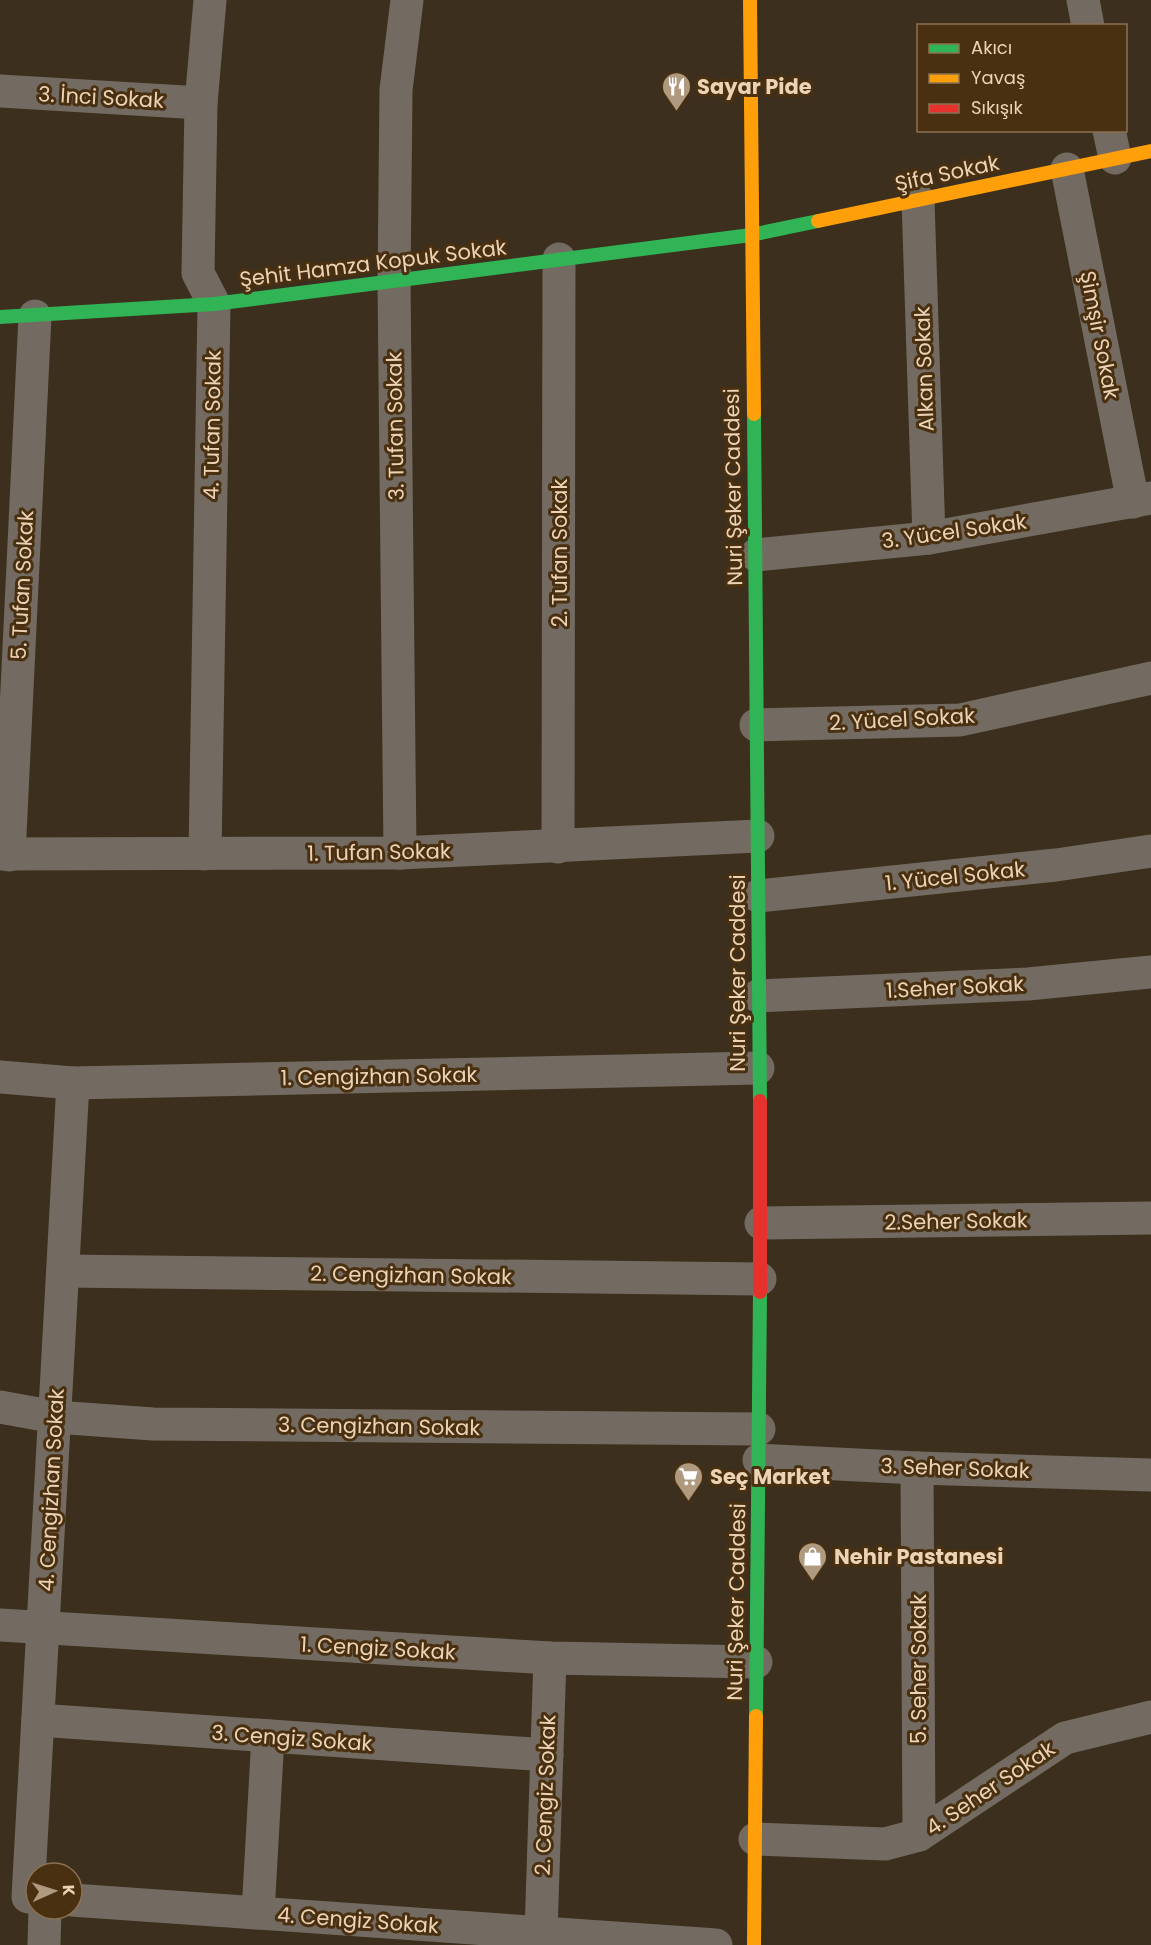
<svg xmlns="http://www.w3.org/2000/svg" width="1151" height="1945" font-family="Poppins,sans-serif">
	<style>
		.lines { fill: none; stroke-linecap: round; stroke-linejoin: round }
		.street { stroke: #736b62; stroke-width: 33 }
		.fast { stroke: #30b455; stroke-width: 14 }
		.slow { stroke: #ff9f0a; stroke-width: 14 }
		.jam { stroke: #e5322d; stroke-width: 14 }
		.labels { text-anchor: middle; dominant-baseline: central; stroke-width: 6; stroke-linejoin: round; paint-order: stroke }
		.poi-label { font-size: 21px; font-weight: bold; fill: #edd3b6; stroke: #493010; text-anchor: start }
		.street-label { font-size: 21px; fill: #edd3b6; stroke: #493010 }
	</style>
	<rect width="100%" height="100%" fill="#3c2f1d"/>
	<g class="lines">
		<!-- street -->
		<g class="street">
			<polyline points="1083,0 1088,26"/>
			<polyline points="0,91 201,103"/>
			<polyline points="1109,130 1115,158"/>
			<polyline points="1067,169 1133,502"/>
			<polyline points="918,200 929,538"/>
			<polyline points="756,555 929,538 1151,498"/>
			<polyline points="756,725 960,720 1151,678"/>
			<polyline points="558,847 559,259"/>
			<polyline points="400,853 394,282 396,90 407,0"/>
			<polyline points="0,854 400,853 758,836"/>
			<polyline points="205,854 214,304 198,273 201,103 210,0"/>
			<polyline points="9,855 35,316"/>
			<polyline points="758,896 1056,865 1151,851"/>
			<polyline points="758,996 1028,984 1151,972"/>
			<polyline points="0,1077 73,1083 758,1068"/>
			<polyline points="761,1223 1151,1218"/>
			<polyline points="63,1271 760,1279"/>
			<polyline points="0,1407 55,1417 153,1424 759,1429"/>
			<polyline points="759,1460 917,1468 1151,1475"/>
			<polyline points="917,1468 919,1835"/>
			<polyline points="0,1625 550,1658 756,1662"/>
			<polyline points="38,1720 547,1755"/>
			<polyline points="755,1839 885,1844 919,1835 1065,1738 1151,1717"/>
			<polyline points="28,1897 73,1083"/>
			<polyline points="72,1900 716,1945"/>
			<polyline points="258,1913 268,1736"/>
			<polyline points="541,1933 550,1658"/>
			<polyline points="44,1945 45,1909"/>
		</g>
		<!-- fast -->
		<g class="fast">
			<polyline points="0,317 214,304 751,235 818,221"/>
			<polyline points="754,414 760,1101"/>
			<polyline points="756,1716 760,1292"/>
		</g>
		<!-- slow -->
		<g class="slow">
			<polyline points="750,0 754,414"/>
			<polyline points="818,221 1151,151"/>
			<polyline points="754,1945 756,1716"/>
		</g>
		<!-- jam -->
		<polyline class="jam" points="760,1101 760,1292"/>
	</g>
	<!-- icons -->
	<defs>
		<symbol id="restaurant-pin" viewBox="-11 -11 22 30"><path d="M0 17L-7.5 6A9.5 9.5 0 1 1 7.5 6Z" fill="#af9a80" stroke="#493010"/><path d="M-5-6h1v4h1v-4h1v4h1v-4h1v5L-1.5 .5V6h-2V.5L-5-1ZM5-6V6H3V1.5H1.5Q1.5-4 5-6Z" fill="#fff"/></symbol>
		<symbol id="supermarket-pin" viewBox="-11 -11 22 30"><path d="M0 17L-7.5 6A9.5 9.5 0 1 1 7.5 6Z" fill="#af9a80" stroke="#493010"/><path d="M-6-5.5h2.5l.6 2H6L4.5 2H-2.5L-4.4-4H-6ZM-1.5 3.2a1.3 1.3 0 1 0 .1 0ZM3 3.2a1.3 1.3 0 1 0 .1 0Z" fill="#fff"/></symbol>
		<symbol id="shop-pin" viewBox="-11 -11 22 30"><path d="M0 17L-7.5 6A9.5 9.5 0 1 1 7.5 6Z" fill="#af9a80" stroke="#493010"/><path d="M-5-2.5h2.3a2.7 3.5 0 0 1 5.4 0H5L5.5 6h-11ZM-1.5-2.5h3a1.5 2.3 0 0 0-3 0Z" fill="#fff"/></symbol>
	</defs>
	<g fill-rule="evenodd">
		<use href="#restaurant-pin" x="660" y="70" width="33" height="45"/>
		<use href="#supermarket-pin" x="672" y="1460" width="33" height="45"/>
		<use href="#shop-pin" x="796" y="1540" width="33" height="45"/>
	</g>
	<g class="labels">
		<!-- poi labels -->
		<g class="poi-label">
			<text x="697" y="86">Sayar Pide</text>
			<text x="710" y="1476">Seç Market</text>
			<text x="834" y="1556">Nehir Pastanesi</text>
		</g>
		<!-- street labels -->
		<g class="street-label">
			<text transform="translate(101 97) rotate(3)">3. İnci Sokak</text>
			<text transform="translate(947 173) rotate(-12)">Şifa Sokak</text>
			<text transform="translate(373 263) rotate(-7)">Şehit Hamza Kopuk Sokak</text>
			<text transform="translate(1100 335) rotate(79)">Şimşir Sokak</text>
			<text transform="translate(924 369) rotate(-92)">Alkan Sokak</text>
			<text transform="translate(212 425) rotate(-89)">4. Tufan Sokak</text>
			<text transform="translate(395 426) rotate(-91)">3. Tufan Sokak</text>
			<text transform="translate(733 487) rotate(-91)">Nuri Şeker Caddesi</text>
			<text transform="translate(954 531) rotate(-8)">3. Yücel Sokak</text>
			<text transform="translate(559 553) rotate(-90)">2. Tufan Sokak</text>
			<text transform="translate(22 585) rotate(-87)">5. Tufan Sokak</text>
			<text transform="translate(902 719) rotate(-3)">2. Yücel Sokak</text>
			<text transform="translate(379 852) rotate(-1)">1. Tufan Sokak</text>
			<text transform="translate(955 876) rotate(-6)">1. Yücel Sokak</text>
			<text transform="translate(737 973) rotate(-90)">Nuri Şeker Caddesi</text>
			<text transform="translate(955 987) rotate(-3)">1.Seher Sokak</text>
			<text transform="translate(379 1076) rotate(-1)">1. Cengizhan Sokak</text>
			<text transform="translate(956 1221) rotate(-1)">2.Seher Sokak</text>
			<text transform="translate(411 1275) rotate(1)">2. Cengizhan Sokak</text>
			<text transform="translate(379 1426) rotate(1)">3. Cengizhan Sokak</text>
			<text transform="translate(955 1468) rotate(2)">3. Seher Sokak</text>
			<text transform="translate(51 1490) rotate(-87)">4. Cengizhan Sokak</text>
			<text transform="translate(736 1602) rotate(-89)">Nuri Şeker Caddesi</text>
			<text transform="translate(378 1648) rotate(3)">1. Cengiz Sokak</text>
			<text transform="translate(918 1669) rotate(-90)">5. Seher Sokak</text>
			<text transform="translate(292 1738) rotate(4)">3. Cengiz Sokak</text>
			<text transform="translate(990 1788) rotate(-34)">4. Seher Sokak</text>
			<text transform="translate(545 1795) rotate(-88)">2. Cengiz Sokak</text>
			<text transform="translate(358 1920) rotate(4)">4. Cengiz Sokak</text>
		</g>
	</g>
	<!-- legend -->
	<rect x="917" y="24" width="210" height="108" fill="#493010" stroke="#8b7152" stroke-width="1.5"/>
	<rect x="929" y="44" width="30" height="9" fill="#30b455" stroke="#8b7152" stroke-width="1.5"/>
	<text x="971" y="54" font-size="18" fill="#edd3b6">Akıcı</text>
	<rect x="929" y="74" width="30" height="9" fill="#ff9f0a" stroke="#8b7152" stroke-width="1.5"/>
	<text x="971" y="84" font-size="18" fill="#edd3b6">Yavaş</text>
	<rect x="929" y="104" width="30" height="9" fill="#e5322d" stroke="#8b7152" stroke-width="1.5"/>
	<text x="971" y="114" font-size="18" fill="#edd3b6">Sıkışık</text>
	<!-- north arrow -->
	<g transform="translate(54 1891) rotate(87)"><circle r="28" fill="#493010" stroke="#8b7152" stroke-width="1.5"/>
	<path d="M0-4.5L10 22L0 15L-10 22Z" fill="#af9a80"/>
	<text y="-9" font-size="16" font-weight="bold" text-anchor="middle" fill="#edd3b6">K</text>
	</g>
</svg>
